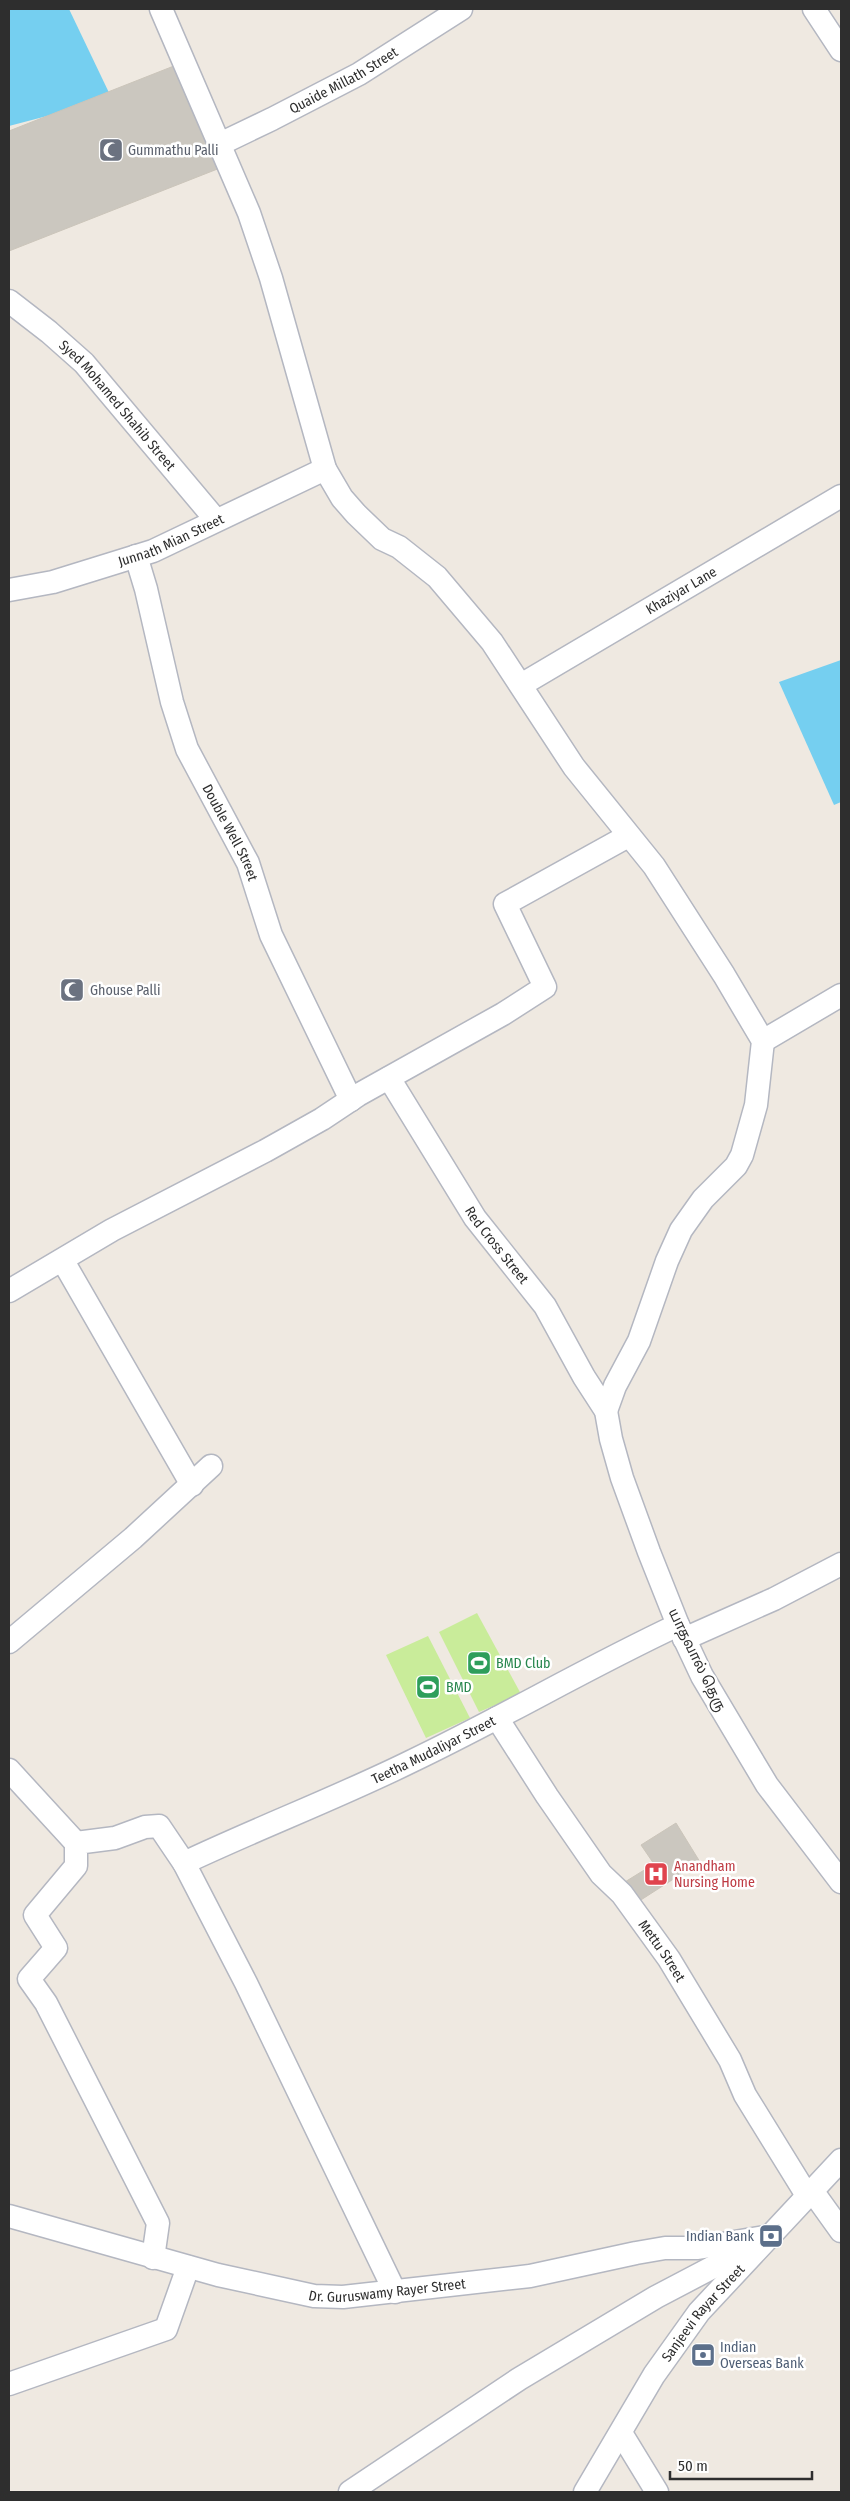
<svg xmlns="http://www.w3.org/2000/svg" width="850" height="2501" font-family="'Fira Sans Condensed','Noto Sans Tamil',sans-serif">
	<style>
		.pitch { fill: #c9ec9a }
		.water { fill: #75cff0 }
		.building { fill: #cbc7bf; stroke: #cbc5ba }
		.lines { fill: none; stroke-linecap: round; stroke-linejoin: round }
		.street-casing { stroke: #b4b7c1; stroke-width: 25 }
		.street { stroke: #fff; stroke-width: 22 }
		.labels { text-anchor: middle; dominant-baseline: central; stroke-width: 5; stroke-linejoin: round; paint-order: stroke }
		.street-label { font-size: 14px; fill: #2e2e2e; stroke: #fff }
		.worship-label { font-size: 14px; fill: #5b616d; stroke: #fff; text-anchor: start }
		.leisure-label { font-size: 14px; fill: #27864d; stroke: #fff; text-anchor: start }
		.health-label { font-size: 14px; fill: #be3a42; stroke: #fff; text-anchor: start }
		.service-label { font-size: 14px; fill: #4e5e75; stroke: #fff; text-anchor: end }
	</style>
	<rect width="100%" height="100%" fill="#efe9e1"/>
	<!-- pitch -->
	<g class="pitch">
		<polygon points="477,1613 521,1694 479,1712 439,1632"/>
		<polygon points="428,1636 470,1718 426,1738 386,1655"/>
	</g>
	<!-- water -->
	<g class="water">
		<polygon points="9,9 69,9 112,99 9,126"/>
		<polygon points="841,660 841,802 834,805 779,682"/>
	</g>
	<!-- building -->
	<g class="building">
		<polygon points="184,62 220,168 9,251 9,131"/>
		<polygon points="676,1823 700,1862 633,1905 620,1885 654,1864 641,1845"/>
	</g>
	<g class="lines">
		<defs>
			<g id="street">
				<polyline points="161,9 249,213 271,278 325,469 342,498 356,514 382,539 399,547 437,577 492,642 574,767 654,866 724,975 763,1041 756,1105 742,1155 736,1166 703,1199 681,1230 667,1261 639,1341 615,1386 606,1411"/>
				<polyline points="814,9 841,50"/>
				<path id="s1" d="M220 144 272 119 359 74 461 9"/>
				<path id="s2" d="M9 301 49 332 84 363 216 520"/>
				<path id="s3" d="M136 556 146 589 172 702 187 749 248 863 271 935 351 1100"/>
				<path id="s4" d="M9 590 53 582 153 551 325 469"/>
				<path id="s5" d="M521 685 841 496"/>
				<polyline points="763,1041 841,995"/>
				<path id="s6" d="M389 1078 475 1218 545 1306 584 1377 606 1411 611 1439 622 1478 649 1552 678 1625 702 1676 767 1785 841 1882"/>
				<polyline points="63,1261 192,1485"/>
				<polyline points="9,1291 112,1230 265,1151 322,1119 358,1095 503,1014 545,987 505,904 628,836"/>
				<polyline points="684,1639 774,1599 841,1564"/>
				<polyline points="9,1642 133,1538 211,1466"/>
				<path id="s7" d="M497 1718 547 1796 601 1874 622 1894 669 1959 730 2060 745 2095 808 2197"/>
				<polyline points="9,1770 76,1843"/>
				<path id="s8" d="M184 1863C260 1827 337 1798 412 1761 502 1718 588 1667 678 1625"/>
				<polyline points="813,2192 841,2231"/>
				<path id="s9" d="M9 2216 218 2275 314 2296 343 2297 530 2276 636 2253 665 2248H698L771 2236"/>
				<polyline points="153,2258 158,2223 46,2003 29,1979 56,1948 35,1915 76,1866 76,1843 115,1838 145,1827 159,1826 184,1863 246,1983 395,2292"/>
				<polyline points="9,2384 166,2329 188,2267"/>
				<polyline points="621,2433 657,2492"/>
				<polyline points="350,2492 519,2379 656,2297 755,2245"/>
				<path id="s10" d="M585 2492 654 2375 699 2312 841 2160"/>
			</g>
		</defs>
		<!-- street casing -->
		<use href="#street" class="street-casing"/>
		<!-- street -->
		<use href="#street" class="street"/>
	</g>
	<!-- icons -->
	<defs>
		<symbol id="mosque-square" viewBox="-11 -11 22 22"><rect x="-9" y="-9" width="18" height="18" rx="4" fill="#6b7280" stroke="#fff"/><path d="M3.5-4.9A6 6 0 1 0 3.5 4.9A5 5 0 1 1 3.5-4.9Z" fill="#fff"/></symbol>
		<symbol id="stadium-square" viewBox="-11 -11 22 22"><rect x="-9" y="-9" width="18" height="18" rx="4" fill="#2e9e5b" stroke="#fff"/><path d="M0-5a6.5 5 0 1 0 0 10a6.5 5 0 1 0 0-10ZM-3.5-1.8h7v3.6h-7Z" fill="#fff"/></symbol>
		<symbol id="hospital-square" viewBox="-11 -11 22 22"><rect x="-9" y="-9" width="18" height="18" rx="4" fill="#e0444e" stroke="#fff"/><path d="M-5-5h3v3.5h4V-5h3V5h-3V1.5h-4V5h-3Z" fill="#fff"/></symbol>
		<symbol id="bank-square" viewBox="-11 -11 22 22"><rect x="-9" y="-9" width="18" height="18" rx="4" fill="#5c6f8a" stroke="#fff"/><path d="M-6-4H6V4H-6ZM0-2.3a2.3 2.3 0 1 0 0 4.6a2.3 2.3 0 1 0 0-4.6Z" fill="#fff"/></symbol>
	</defs>
	<g fill-rule="evenodd">
		<use href="#mosque-square" x="97" y="136" width="28" height="28"/>
		<use href="#mosque-square" x="58" y="976" width="28" height="28"/>
		<use href="#stadium-square" x="465" y="1649" width="28" height="28"/>
		<use href="#stadium-square" x="414" y="1673" width="28" height="28"/>
		<use href="#hospital-square" x="642" y="1860" width="28" height="28"/>
		<use href="#bank-square" x="757" y="2222" width="28" height="28"/>
		<use href="#bank-square" x="689" y="2341" width="28" height="28"/>
	</g>
	<g class="labels">
		<!-- street labels -->
		<g class="street-label">
			<text stroke="none"><textPath href="#s1" startOffset="139">Quaide Millath Street</textPath></text>
			<text stroke="none"><textPath href="#s2" startOffset="151">Syed Mohamed Shahib Street</textPath></text>
			<text stroke="none"><textPath href="#s4" startOffset="170">Junnath Mian Street</textPath></text>
			<text stroke="none"><textPath href="#s5" startOffset="186">Khaziyar Lane</textPath></text>
			<text stroke="none"><textPath href="#s3" startOffset="294">Double Well Street</textPath></text>
			<text stroke="none"><textPath href="#s6" startOffset="199">Red Cross Street</textPath></text>
			<text transform="translate(697 1660) rotate(64)">யாதவால் தெரு</text>
			<text stroke="none"><textPath href="#s8" startOffset="274">Teetha Mudaliyar Street</textPath></text>
			<text stroke="none"><textPath href="#s7" startOffset="286">Mettu Street</textPath></text>
			<text stroke="none"><textPath href="#s9" startOffset="389">Dr. Guruswamy Rayer Street</textPath></text>
			<text stroke="none"><textPath href="#s10" startOffset="215">Sanjeevi Rayar Street</textPath></text>
		</g>
		<!-- worship labels -->
		<g class="worship-label">
			<text x="128" y="150">Gummathu Palli</text>
			<text x="90" y="990">Ghouse Palli</text>
		</g>
		<!-- leisure labels -->
		<g class="leisure-label">
			<text x="496" y="1663">BMD Club</text>
			<text x="446" y="1687">BMD</text>
		</g>
		<!-- health labels -->
		<g class="health-label">
			<text x="674" y="1866">Anandham<tspan x="674" dy="16">Nursing Home</tspan></text>
		</g>
		<!-- service labels -->
		<g class="service-label">
			<text x="754" y="2236">Indian Bank</text>
			<text x="720" y="2347" text-anchor="start">Indian<tspan x="720" dy="16">Overseas Bank</tspan></text>
		</g>
	</g>
	<!-- border -->
	<rect width="850" height="2501" fill="none" stroke="#2e2e2e" stroke-width="20"/>
	<!-- scale -->
	<path d="M670 2471v8h142v-8" fill="none" stroke="#2e2e2e" stroke-width="2.5"/>
	<text x="678" y="2471" font-size="15" fill="#2e2e2e" stroke="#ffffff" stroke-width="4" paint-order="stroke">50 m</text>
</svg>
